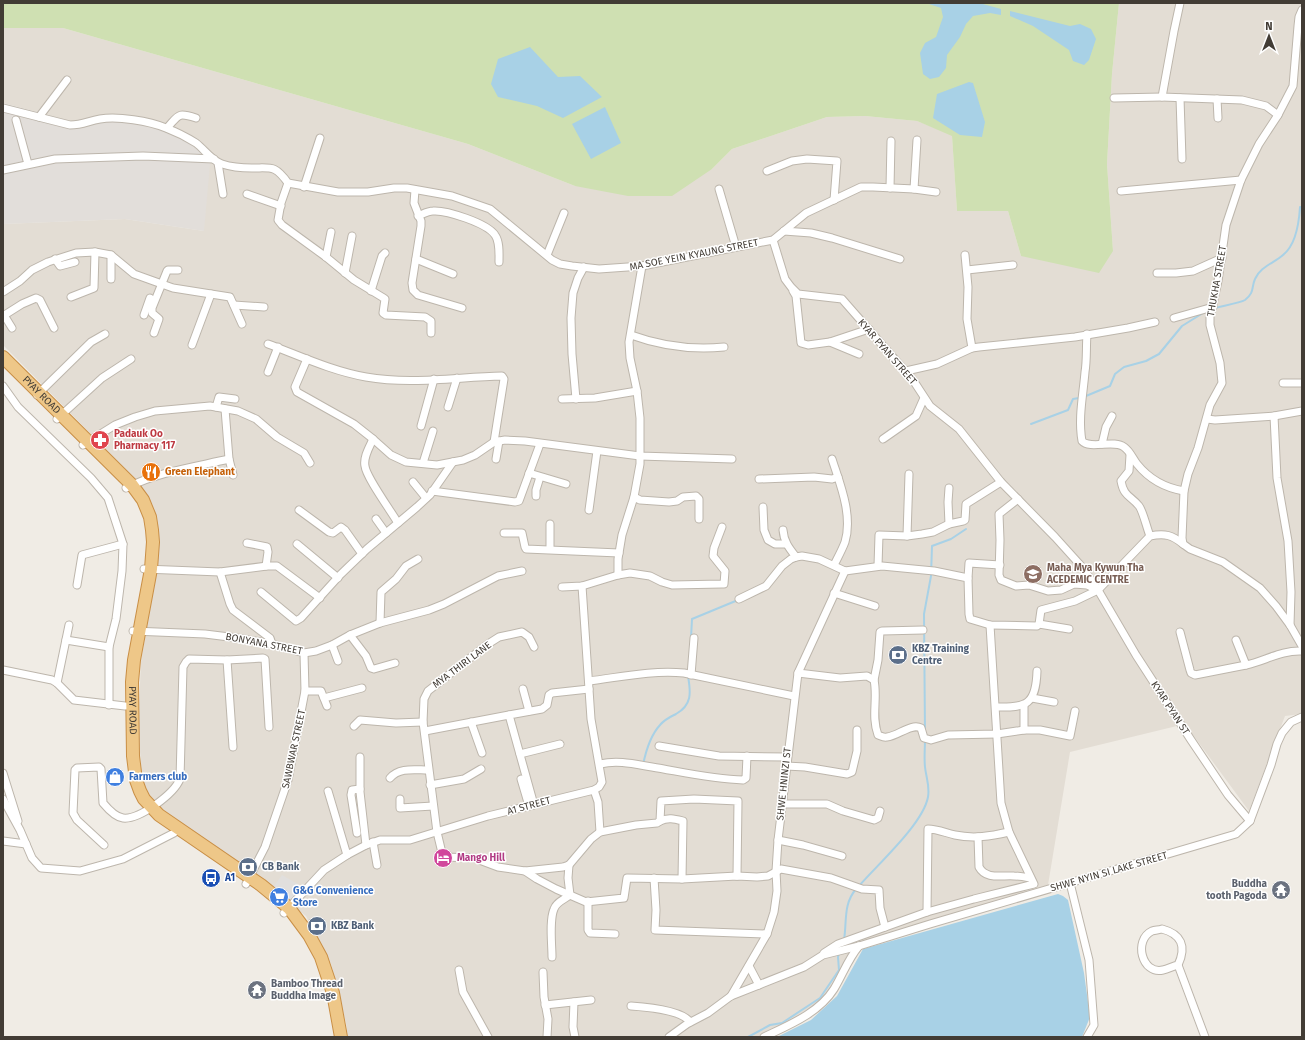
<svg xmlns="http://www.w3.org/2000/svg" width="1305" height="1040" font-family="'Fira Sans',sans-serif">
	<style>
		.residential { fill: #e3ddd4 }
		.industrial { fill: #e2deda }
		.green { fill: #cfe0b2 }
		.parking { fill: #e1dfdd }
		.water { fill: #a8d1e6 }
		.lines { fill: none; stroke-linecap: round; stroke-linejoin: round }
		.stream { stroke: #a8d1e6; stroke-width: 2 }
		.minor-casing { stroke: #bdb6ac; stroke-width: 9 }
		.trunk-casing { stroke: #c98f46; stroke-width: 14 }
		.minor { stroke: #fff; stroke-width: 7 }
		.trunk { stroke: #eec788; stroke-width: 12 }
		.labels { text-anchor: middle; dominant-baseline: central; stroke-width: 3; stroke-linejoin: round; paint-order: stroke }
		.street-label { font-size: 10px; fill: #423c35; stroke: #fff }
		.health-label { font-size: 10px; font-weight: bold; fill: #be3a42; stroke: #fff; text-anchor: start }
		.food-label { font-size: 10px; font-weight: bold; fill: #c56008; stroke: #fff; text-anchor: start }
		.education-label { font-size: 10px; font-weight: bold; fill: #785e54; stroke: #fff; text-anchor: start }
		.service-label { font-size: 10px; font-weight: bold; fill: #4e5e75; stroke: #fff; text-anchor: start }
		.shop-label { font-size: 10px; font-weight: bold; fill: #366cbe; stroke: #fff; text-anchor: start }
		.hotel-label { font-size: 10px; font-weight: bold; fill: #b23c85; stroke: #fff; text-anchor: start }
		.transit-label { font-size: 10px; font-weight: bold; fill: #164399; stroke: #fff; text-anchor: start }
		.worship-label { font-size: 10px; font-weight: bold; fill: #5b616d; stroke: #fff; text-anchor: end }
	</style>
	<rect width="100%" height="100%" fill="#f0ece5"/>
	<!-- residential -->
	<polygon class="residential" points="1119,3 1302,3 1302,714 1285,716 1249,811 1185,724 1070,752 1048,885 854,944 828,994 808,1012 759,1037 348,1037 346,1023 331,964 306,916 169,815 151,800 143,786 138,729 141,661 153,592 159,546 153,506 140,485 83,426 3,345 3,224 125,219 204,231 81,121 70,121 3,103 3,28 63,28 468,144 575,186 712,169 732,149 827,117 865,116 917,121 952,135 957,211 1008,211 1021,256 1113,251 1107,164 1112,74"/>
	<!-- industrial -->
	<polygon class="industrial" points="3,103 70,121 81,121 98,117 152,123 211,153 204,231 125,219 3,224"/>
	<!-- green -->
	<polygon class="green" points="3,3 1119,3 1112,74 1107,164 1113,251 1099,273 1021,256 1008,211 957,211 952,136 917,121 865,116 827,117 732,149 712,169 672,196 628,196 575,186 468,144 63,28 3,28"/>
	<!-- parking -->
	<polygon class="parking" points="282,875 303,887 291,903 272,889"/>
	<!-- water -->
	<g class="water">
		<polygon points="926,3 979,3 1001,9 1001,15 990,13 973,16 966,24 960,37 947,55 946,68 939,77 930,79 923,74 920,53 925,43 936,37 943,17 941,8"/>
		<polygon points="1010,11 1070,26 1080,24 1091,29 1096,39 1089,60 1084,65 1073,61 1069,50 1033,26 1010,16"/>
		<polygon points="530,47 558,77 580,76 602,97 563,118 537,106 498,97 491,84 498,59"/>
		<polygon points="969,82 973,83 985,122 982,137 960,135 933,118 937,94"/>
		<polygon points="605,107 621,143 591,159 572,124"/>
		<polygon points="1058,894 1063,896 1068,900 1084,973 1090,1017 1082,1037 777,1037 811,1020 837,996 863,949"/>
	</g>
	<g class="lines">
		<!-- stream -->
		<g class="stream">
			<path d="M1215 308C1222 306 1240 303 1245 300 1255 292 1251 288 1255 279 1260 267 1274 263 1283 255 1296 245 1299 223 1300 207H1302"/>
			<polyline points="1086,396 1110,386 1115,374 1124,367 1146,361 1159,354 1182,326 1203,313"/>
			<polyline points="1031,424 1068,410 1073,399 1079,398"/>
			<polyline points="691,638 692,619 738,600"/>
			<polyline points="925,733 924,614 931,576 932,546 951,539 966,529"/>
			<path d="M643 765C646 750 650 736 660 725 665 719 670 717 676 714 692 705 691 693 688 676"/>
			<path d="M859 886C878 864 923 824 928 797 930 786 926 777 925 767 924 758 925 748 925 739"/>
			<path d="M844 940C847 922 843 904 856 889"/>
			<polyline points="748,1037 770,1025 782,1023 820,998 839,970 838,957 839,953"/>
		</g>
		<defs>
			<g id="minor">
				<polyline points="1180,3 1174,31 1162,97 1242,100 1266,106 1278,115"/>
				<polyline points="1302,10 1299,17 1298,26 1293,86 1278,115 1259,144 1241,180 1226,225 1218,281 1210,317 1210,325 1220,363 1222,383 1210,405 1198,448 1188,474 1184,491 1182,538 1183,544 1190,549 1223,562 1260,588 1276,606 1290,625 1302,646"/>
				<polyline points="1114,98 1162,97"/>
				<polyline points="1180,98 1182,159"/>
				<polyline points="1217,99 1218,118"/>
				<path d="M3 108 70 125C83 125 88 121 100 119 118 116 149 121 166 128 174 131 188 138 196 143 204 149 212 161 222 164 231 167 242 168 252 168 272 168 275 165 288 183L338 192H368L394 188H407L452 196 490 209 552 260 560 264 572 266 599 269 642 266 773 240 806 213 861 187H873L914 189 936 192"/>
				<polyline points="39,117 67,80"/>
				<polyline points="16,120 28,164"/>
				<path d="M167 128C179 115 177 112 196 118"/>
				<polyline points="218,163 223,194"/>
				<polyline points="3,170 55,159 143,156 214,159"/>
				<polyline points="767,171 792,161 807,159 837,161 834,200"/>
				<polyline points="288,183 281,203 278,220 282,225 326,257 354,280 382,297 385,299 383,313 386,315 425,317 431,321 431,333"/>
				<polyline points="304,187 320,138"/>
				<polyline points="890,188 891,141"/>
				<polyline points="719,189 736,247"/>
				<polyline points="914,189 917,140"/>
				<polyline points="415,190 414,203 421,221 421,226 412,283 413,290 418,295 462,308"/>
				<polyline points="1121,191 1241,180"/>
				<polyline points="247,194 281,206"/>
				<path d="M418 216C423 214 428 211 433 211 446 210 487 223 495 235 500 242 499 254 499 262"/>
				<polyline points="784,231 811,233 832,238 900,259"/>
				<polyline points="773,240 785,279 791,287 798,294 842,299 913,380 930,406 959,429 1001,482 1055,537 1083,568 1098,590 1136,655 1191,740 1228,795 1250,821"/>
				<polyline points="547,255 564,213"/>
				<polyline points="965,255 968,287 967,319 972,348"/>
				<polyline points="326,257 331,232"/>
				<polyline points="55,259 60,266 75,262"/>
				<polyline points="416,259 453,274"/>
				<polyline points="967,270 1013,265"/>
				<polyline points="345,273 352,236"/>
				<polyline points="1157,273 1176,273 1193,271 1222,258"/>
				<polyline points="111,279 111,255"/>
				<polyline points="371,291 382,256 385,253"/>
				<polyline points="793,291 796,296 801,343 808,345 830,342 859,354"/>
				<polyline points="3,292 20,281 32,270 48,262 76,253 95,252 111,255 134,274 173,288 230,297 242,324"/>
				<polyline points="71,297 94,288 95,252"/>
				<polyline points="234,305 264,307"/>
				<polyline points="4,315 12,328"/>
				<polyline points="144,315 150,298"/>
				<polyline points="3,316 22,304 36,298 40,300 54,328"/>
				<polyline points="1174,318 1213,307"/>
				<polyline points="154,333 159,319 152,313 152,308 167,271 168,270 178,270"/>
				<path d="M1087 334C1086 347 1087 360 1085 372 1083 396 1078 418 1082 441 1090 450 1114 439 1124 447 1130 451 1133 459 1137 464 1149 479 1166 488 1184 491"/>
				<path d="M631 335C661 346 692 350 724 347"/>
				<polyline points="830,342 869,329"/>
				<path d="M268 344C300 356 332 371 366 377 411 385 457 377 502 376L504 379 494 442"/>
				<polyline points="192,345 211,294"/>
				<polyline points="307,359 295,387 297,392 354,424 373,439 391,455 406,462 437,465 463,460 475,455 494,442 505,440 525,441 640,456 732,459"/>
				<polyline points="906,371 937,364 972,348 979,347 1075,337 1128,328 1155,322"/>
				<polyline points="268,372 278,347"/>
				<polyline points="1283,383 1302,383"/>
				<polyline points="3,386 18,407 91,478 108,498 123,544 122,571 116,619 109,647 109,705"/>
				<polyline points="37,395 91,342 105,334"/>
				<polyline points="562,399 595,398 637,391"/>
				<polyline points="576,399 572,354 571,318 573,293 578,278 584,267"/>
				<polyline points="216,407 219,397 235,399"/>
				<polyline points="448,407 457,378"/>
				<polyline points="225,409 229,459 233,475"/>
				<polyline points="1274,416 1277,478 1288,541 1291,592 1290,625"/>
				<polyline points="57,419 102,378 131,359"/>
				<polyline points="1207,419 1215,420 1274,416 1302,411"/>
				<polyline points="421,426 434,379"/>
				<path d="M373 439C370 446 363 457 365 466 366 477 391 511 398 523"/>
				<polyline points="883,439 916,416 924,398"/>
				<polyline points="1102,444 1106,427 1112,416"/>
				<polyline points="83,445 115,425 135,417 155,411 210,406 238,411 256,419 277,437 304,453 310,463"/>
				<path d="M1130 455 1129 471 1121 481C1124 497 1130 495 1139 506 1143 511 1147 529 1150 536"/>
				<polyline points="496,459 499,441"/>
				<path d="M832 459C840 484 853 515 845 542 842 550 838 557 834 565"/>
				<polyline points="423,463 433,431"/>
				<polyline points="529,473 566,484"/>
				<polyline points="759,479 814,477 832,479 838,477"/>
				<polyline points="413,482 426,498"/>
				<path d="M126 488C158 472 194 467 229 459"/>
				<polyline points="432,491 515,502 519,501 540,444"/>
				<polyline points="536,496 536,490 540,477"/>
				<polyline points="634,497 640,500 669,502 677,501 683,497 696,496 699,499 699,519"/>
				<polyline points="1018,499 999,514 1000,540 999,575 1001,580 1016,586 1029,585 1048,591 1061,590 1074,584 1087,585 1098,590"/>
				<polyline points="763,507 764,530 768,540 775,544 786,544"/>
				<polyline points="299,510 329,532 333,533 341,527 345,530 362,554"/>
				<polyline points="589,510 597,451"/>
				<polyline points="376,519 386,533"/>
				<polyline points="949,524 948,502 949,488"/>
				<path d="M783 530C784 542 789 548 796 557"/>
				<polyline points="504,533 522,533 525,547 526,549 619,553"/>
				<polyline points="907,536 909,474"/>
				<polyline points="247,543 267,547 268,552 266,566"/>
				<polyline points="297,544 338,578"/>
				<polyline points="550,549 550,524"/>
				<polyline points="878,566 879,535 907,536 922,534 933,532 949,524 963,521 965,520 966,504 1001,482"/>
				<polyline points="144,569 220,572 267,566 277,566 320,598"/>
				<polyline points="220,572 230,604 233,610 270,638 272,644"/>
				<polyline points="618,575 618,559 622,535 634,497 640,464 640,418 637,391 630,358 629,342 642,266"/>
				<polyline points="968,578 969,563 1000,565"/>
				<polyline points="77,585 82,555 123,544"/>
				<polyline points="562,587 582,586 618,575 630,573 650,576 662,582 672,585 722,584 724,584 725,571 713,556 714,548 722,527"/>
				<polyline points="261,592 296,621 301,618 340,575 367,549 417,507 430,495 453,462"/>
				<polyline points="834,593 875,606"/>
				<path d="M739 599 766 586 782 566 791 559 796 557 802 556 819 559 845 571 882 566 934 571 968 578 969 614 970 619 990 625 1037 626 1039 624 1041 610 1075 601 1098 590 1150 536C1165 533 1172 535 1183 544"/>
				<polyline points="380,623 381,592 396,579 406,566 418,559"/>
				<polyline points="1039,624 1069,629"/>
				<polyline points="133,631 205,634 237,638 272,644 304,653 316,651 332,645 350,635 380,623 429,610 444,604 498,576 522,571"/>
				<polyline points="1180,632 1190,670 1191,673 1195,675 1246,665"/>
				<polyline points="350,635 366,656 371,668 374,669 395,663"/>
				<polyline points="66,640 109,647"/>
				<path d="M1236 640 1246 665C1265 661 1281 650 1302 651"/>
				<polyline points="332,645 338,661"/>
				<polyline points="534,647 529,637 522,632 499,637 488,644 428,691 424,699 423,722 437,832 443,857 474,858 498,867 525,871 537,879 556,889 586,902 624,898 627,878 682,879 737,876 757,877 768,876 781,869 831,878 862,889 879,890 880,908 885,927"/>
				<polyline points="227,660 233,747"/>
				<polyline points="3,670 52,680 57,683 74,700 125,706"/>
				<path d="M798 673 840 678 867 676 874 680C878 698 871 716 878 735 881 736 884 738 887 737 898 736 911 723 921 728L924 738 931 740 948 735 997 734 1024 730H1040L1070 736 1075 711"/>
				<polyline points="691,675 694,638"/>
				<polyline points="874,680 878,660 880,632 882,631 923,630"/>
				<path d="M589 681C621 677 652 670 684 673L794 696"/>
				<polyline points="57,683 69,625"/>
				<polyline points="523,689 529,711"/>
				<polyline points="305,691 321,691 327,706"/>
				<polyline points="324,698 362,688"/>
				<polyline points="1032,698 1054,702"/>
				<polyline points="1024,705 1024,730"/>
				<path d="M996 707C1027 708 1036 704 1037 671"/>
				<polyline points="471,722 482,753"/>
				<polyline points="354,726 360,720 396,723 423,722"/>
				<polyline points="425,731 509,715"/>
				<polyline points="659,746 719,756 787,757"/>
				<polyline points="520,754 560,744"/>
				<polyline points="360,757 360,792 366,845"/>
				<path d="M600 764C618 760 634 764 652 767 682 772 712 779 743 780L746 778 747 756"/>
				<polyline points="786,766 805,767 847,774 852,772 857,751 857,730"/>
				<polyline points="3,773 18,821"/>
				<path d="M390 778C399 767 415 770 428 770"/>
				<polyline points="521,779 529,806"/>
				<polyline points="430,785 464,779 481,769"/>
				<polyline points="594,790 598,802 600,832"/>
				<polyline points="328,791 347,855"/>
				<polyline points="3,799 20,830 32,858 41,868 80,871 123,859 174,833 177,828"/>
				<polyline points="400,799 400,808 433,806"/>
				<polyline points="783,804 827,804 843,811 874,820 878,818 880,811"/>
				<polyline points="534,805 509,715 542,709 547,705 549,695 552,693 589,689"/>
				<path d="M660 821C668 817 675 819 683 821L682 879"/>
				<polyline points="357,833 351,795 352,790 360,789"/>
				<path d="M978 837 979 867C986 880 1002 875 1014 876 1020 876 1025 877 1030 878"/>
				<polyline points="778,840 803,845 842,856"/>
				<polyline points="3,841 26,844"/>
				<polyline points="373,842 377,865"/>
				<path d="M104 845 77 820 73 813 75 770 77 768 99 767 101 769 103 803C108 809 115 817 123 818 139 820 174 794 180 779L183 667 186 662 189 659 227 660 263 658 265 659 269 727"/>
				<polyline points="525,871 563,867 569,865 591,839 600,832 636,825 657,823 660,821 661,801 694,799 738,801 737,876"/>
				<polyline points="654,878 656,910 655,930 767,934"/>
				<polyline points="1070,883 1089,960 1094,1025 1087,1037"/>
				<polyline points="246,884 265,847 288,780 305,691 304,653"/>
				<polyline points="588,901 588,930 590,933 615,934"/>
				<path d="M927 912 928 829C937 829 946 833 955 835 974 839 991 836 1009 832"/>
				<polyline points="284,913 324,870 347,855 366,845 380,840 410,840 488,816 594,790 599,787 602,782 591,719 582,586"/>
				<path d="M1162 929C1181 934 1187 946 1178 965 1173 966 1168 969 1163 970 1142 975 1133 940 1152 931 1155 930 1159 930 1162 929Z"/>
				<polyline points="824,953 838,944 927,912 974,899 1034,884 1009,832 1001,803 990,625"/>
				<path d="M552 957C552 944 549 921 554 909 556 902 565 899 570 895L568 878 569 865"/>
				<polyline points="1178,965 1205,1037"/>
				<polyline points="749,966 759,985"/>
				<polyline points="459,970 463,992 488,1037"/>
				<polyline points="543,972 544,997 548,1019 547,1037"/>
				<polyline points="731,996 767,934 774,912 777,891 776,871 778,840 798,673 845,571"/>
				<polyline points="574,1002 573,1027 575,1037"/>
				<polyline points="545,1005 591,1000"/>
				<path d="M631 1006C645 1007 682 1010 690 1022"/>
				<polyline points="669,1037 687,1024 708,1013 731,996 804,967 823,955 859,946 930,924 1236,834 1250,821 1271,765 1277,744 1282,733 1291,722 1302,717"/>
				<path d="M764 1037C789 1025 819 1013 834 989 843 974 848 959 859 946"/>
			</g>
			<g id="trunk">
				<path id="s1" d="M3 357 132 485 143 500 150 517 152 530 153 542 151 569 134 660 132 682 133 756 136 780 140 791 144 799 159 815 261 885 289 908 309 935 321 957 333 993 341 1037"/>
			</g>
		</defs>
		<!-- minor casing -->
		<use href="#minor" class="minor-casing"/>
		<!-- trunk casing -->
		<use href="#trunk" class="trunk-casing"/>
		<!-- minor -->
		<use href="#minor" class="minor"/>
		<!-- trunk -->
		<use href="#trunk" class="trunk"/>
	</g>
	<!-- icons -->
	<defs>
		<symbol id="pharmacy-disc" viewBox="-11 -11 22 22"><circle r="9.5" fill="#e0444e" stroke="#fff"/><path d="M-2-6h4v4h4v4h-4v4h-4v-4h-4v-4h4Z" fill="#fff"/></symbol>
		<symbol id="restaurant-disc" viewBox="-11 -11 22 22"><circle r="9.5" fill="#e8710a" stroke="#fff"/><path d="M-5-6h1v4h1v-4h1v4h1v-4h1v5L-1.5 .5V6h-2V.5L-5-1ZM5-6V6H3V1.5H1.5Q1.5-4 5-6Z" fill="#fff"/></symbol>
		<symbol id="school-disc" viewBox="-11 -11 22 22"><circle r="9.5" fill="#8d6e63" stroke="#fff"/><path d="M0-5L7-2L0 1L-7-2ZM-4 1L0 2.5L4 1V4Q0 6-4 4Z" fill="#fff"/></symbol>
		<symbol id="bank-disc" viewBox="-11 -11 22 22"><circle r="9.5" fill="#5c6f8a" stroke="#fff"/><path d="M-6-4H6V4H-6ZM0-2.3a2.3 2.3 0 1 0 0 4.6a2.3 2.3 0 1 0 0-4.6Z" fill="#fff"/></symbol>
		<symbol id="shop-disc" viewBox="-11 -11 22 22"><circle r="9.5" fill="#3f7fe0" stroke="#fff"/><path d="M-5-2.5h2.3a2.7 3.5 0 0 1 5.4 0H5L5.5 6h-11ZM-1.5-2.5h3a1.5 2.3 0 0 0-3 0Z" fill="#fff"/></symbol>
		<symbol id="hotel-disc" viewBox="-11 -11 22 22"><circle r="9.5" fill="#d1479c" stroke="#fff"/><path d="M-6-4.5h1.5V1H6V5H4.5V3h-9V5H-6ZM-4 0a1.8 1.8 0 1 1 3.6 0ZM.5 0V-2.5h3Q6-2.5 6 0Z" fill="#fff"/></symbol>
		<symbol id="bus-disc" viewBox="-11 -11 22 22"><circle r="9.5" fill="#1a4fb4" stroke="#fff"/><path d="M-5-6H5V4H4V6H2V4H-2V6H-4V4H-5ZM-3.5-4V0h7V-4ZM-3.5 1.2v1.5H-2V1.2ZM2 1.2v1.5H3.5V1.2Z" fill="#fff"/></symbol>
		<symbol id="temple-disc" viewBox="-11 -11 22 22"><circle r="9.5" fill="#6b7280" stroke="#fff"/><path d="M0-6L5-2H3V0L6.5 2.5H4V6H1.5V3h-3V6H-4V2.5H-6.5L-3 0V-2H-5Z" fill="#fff"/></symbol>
		<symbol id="supermarket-disc" viewBox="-11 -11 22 22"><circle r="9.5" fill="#3f7fe0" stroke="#fff"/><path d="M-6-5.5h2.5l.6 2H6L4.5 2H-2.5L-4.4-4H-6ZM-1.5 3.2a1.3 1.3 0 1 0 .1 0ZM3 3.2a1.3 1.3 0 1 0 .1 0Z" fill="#fff"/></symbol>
	</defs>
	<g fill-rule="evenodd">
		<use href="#pharmacy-disc" x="89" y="429" width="22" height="22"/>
		<use href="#restaurant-disc" x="140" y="461" width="22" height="22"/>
		<use href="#school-disc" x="1022" y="563" width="22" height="22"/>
		<use href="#bank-disc" x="887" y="644" width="22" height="22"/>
		<use href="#shop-disc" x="104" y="766" width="22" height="22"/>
		<use href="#hotel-disc" x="432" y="847" width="22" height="22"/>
		<use href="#bank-disc" x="237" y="856" width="22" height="22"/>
		<use href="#bus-disc" x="200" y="867" width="22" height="22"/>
		<use href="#temple-disc" x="1270" y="879" width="22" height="22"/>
		<use href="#supermarket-disc" x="268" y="886" width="22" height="22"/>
		<use href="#bank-disc" x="306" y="915" width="22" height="22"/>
		<use href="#temple-disc" x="246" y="979" width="22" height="22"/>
	</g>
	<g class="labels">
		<!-- street labels -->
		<g class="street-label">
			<text transform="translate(694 255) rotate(-11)">MA SOE YEIN KYAUNG STREET</text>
			<text transform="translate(1217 281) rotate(-80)">THUKHA STREET</text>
			<text transform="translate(887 352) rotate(49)">KYAR PYAN STREET</text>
			<text stroke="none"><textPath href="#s1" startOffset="54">PYAY ROAD</textPath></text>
			<text transform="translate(264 644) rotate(11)">BONYANA STREET</text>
			<text transform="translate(462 665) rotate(-37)">MYA THIRI LANE</text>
			<text transform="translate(1170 708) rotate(57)">KYAR PYAN ST</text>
			<text stroke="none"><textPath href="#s1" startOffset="414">PYAY ROAD</textPath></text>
			<text transform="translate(294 749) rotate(-78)">SAWBWAR STREET</text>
			<text transform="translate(784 784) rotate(-84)">SHWE HNINZI ST</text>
			<text transform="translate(529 806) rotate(-15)">A1 STREET</text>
			<text transform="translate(1109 872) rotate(-16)">SHWE NYIN SI LAKE STREET</text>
		</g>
		<!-- health labels -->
		<g class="health-label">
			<text x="114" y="434">Padauk Oo<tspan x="114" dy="12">Pharmacy 117</tspan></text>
		</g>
		<!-- food labels -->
		<g class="food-label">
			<text x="165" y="472">Green Elephant</text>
		</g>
		<!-- education labels -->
		<g class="education-label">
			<text x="1047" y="568">Maha Mya Kywun Tha<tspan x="1047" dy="12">ACEDEMIC CENTRE</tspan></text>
		</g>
		<!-- service labels -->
		<g class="service-label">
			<text x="912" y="649">KBZ Training<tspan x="912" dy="12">Centre</tspan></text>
			<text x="262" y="867">CB Bank</text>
			<text x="331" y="926">KBZ Bank</text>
		</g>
		<!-- shop labels -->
		<g class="shop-label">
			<text x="129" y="777">Farmers club</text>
			<text x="293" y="891">G&amp;G Convenience<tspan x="293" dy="12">Store</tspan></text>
		</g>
		<!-- hotel labels -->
		<g class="hotel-label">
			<text x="457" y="858">Mango Hill</text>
		</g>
		<!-- transit labels -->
		<g class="transit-label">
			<text x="225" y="878">A1</text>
		</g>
		<!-- worship labels -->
		<g class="worship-label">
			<text x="1267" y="884">Buddha<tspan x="1267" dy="12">tooth Pagoda</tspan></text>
			<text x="271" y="984" text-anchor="start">Bamboo Thread<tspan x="271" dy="12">Buddha Image</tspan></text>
		</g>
	</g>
	<!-- border -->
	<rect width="1305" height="1040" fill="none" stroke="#423c35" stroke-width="8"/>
	<!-- north arrow -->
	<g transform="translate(1269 36)" stroke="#ffffff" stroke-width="3" paint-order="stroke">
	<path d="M0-3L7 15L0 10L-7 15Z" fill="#423c35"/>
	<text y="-6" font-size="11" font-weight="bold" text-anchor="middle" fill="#423c35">N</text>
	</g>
</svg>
